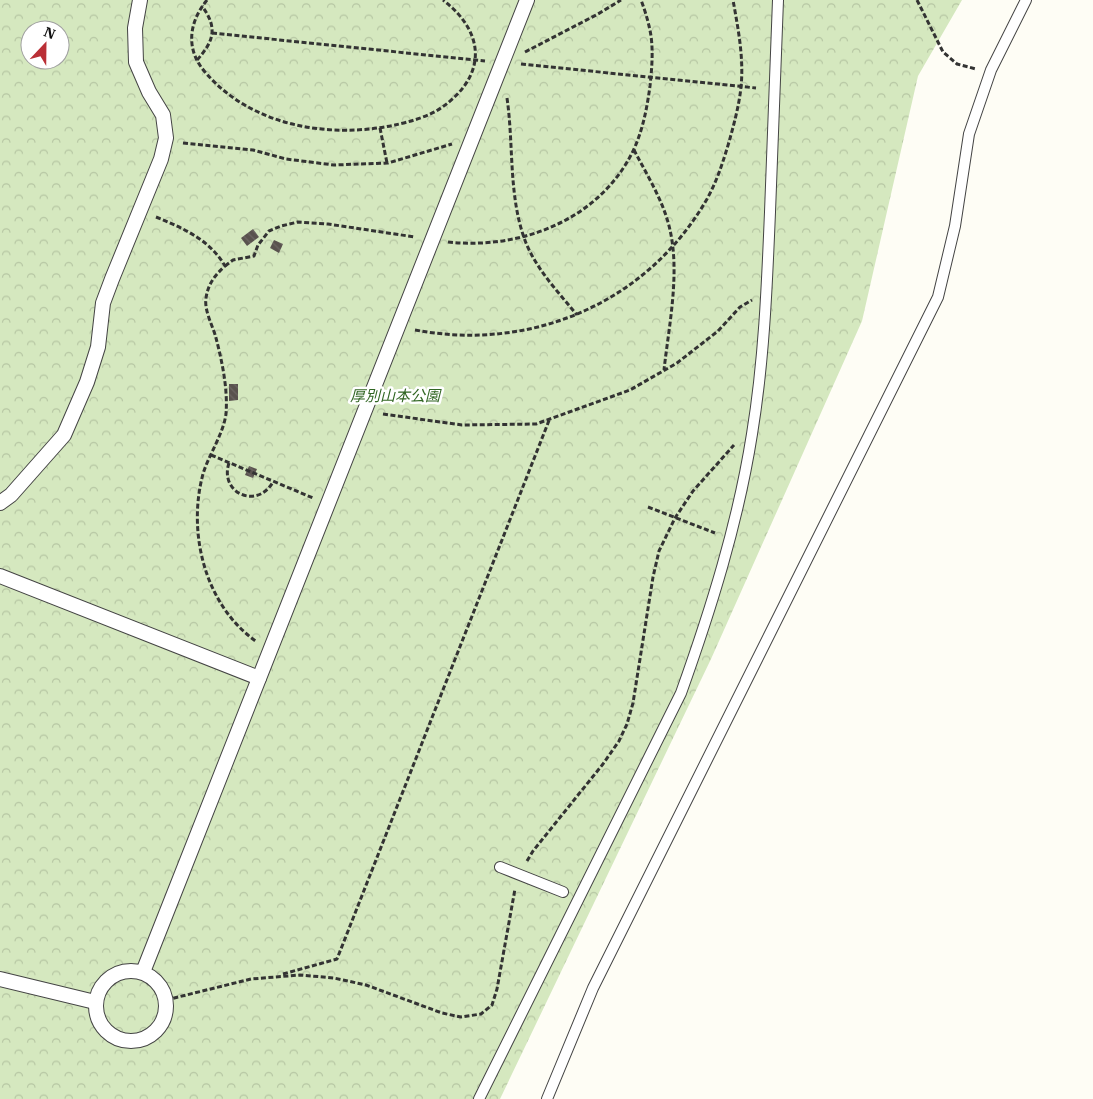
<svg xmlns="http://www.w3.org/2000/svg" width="1093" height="1099" font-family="'IBM Plex Serif','Noto Sans JP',serif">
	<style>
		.park { fill: url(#park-crowns); fill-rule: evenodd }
		.building { fill: url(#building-back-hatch) }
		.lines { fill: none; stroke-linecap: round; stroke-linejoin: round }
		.service-casing { stroke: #444; stroke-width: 12 }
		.pedestrian-casing { stroke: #444; stroke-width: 16 }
		.path { stroke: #333; stroke-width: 3; stroke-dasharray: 5 2.5; stroke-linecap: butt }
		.service { stroke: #fff; stroke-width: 10 }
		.pedestrian { stroke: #fff; stroke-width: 14 }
		.labels { text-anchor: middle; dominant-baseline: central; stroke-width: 5; stroke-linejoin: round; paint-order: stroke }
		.park-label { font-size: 15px; font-style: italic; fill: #316623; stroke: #fff }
	</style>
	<defs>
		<pattern id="park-crowns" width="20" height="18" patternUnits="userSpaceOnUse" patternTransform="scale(1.25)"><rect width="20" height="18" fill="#d5e8bf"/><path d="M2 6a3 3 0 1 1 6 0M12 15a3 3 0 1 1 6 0" fill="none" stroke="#b6c6a3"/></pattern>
		<pattern id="building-back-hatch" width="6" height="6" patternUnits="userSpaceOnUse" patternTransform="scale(1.25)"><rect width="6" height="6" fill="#59524e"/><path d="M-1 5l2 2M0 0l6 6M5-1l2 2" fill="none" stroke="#6c6663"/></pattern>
	</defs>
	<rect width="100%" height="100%" fill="#fefdf5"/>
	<!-- park -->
	<path class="park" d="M0 0H962L918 76 862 321 711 659 500 1099H0ZM30 30H60V60H30Z"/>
	<!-- building -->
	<g class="building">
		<polygon points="253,229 259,237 247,246 241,238"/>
		<polygon points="274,240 283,244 279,253 270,248"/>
		<polygon points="229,384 238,384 238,400 229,401"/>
		<polygon points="249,466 257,469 253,478 245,475"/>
	</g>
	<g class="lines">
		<defs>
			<g id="service">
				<polyline points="500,867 563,892"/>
				<path d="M479 1099 681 693C711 609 738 523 752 434 764 361 767 286 770 212 773 141 775 71 778 0"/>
				<polyline points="547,1099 593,988 938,297 955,226 969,134 991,70 1026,0"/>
			</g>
			<g id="pedestrian">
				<polyline points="0,503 11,495 64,435 87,382 98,347 103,303 112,279 161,159 166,138 163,115 149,92 136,62 135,28 140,0"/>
				<polyline points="0,576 259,678"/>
				<circle cx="131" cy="1006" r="35"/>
				<polyline points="143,972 527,0"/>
				<polyline points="0,979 95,1002"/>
			</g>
		</defs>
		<!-- service casing -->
		<use href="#service" class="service-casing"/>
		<!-- pedestrian casing -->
		<use href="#pedestrian" class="pedestrian-casing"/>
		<!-- path -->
		<g class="path">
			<path d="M207 0C189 22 185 49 205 72 251 126 328 139 395 125 409 122 430 116 441 108 487 76 486 33 443 0"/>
			<polyline points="917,0 943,52 957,64 976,69"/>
			<polyline points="212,33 485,61"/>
			<polyline points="525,52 598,14 621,0"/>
			<path d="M197 60C214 41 218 28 202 6"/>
			<polyline points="521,64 756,88"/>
			<path d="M507 98C514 146 508 197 526 243 537 270 559 293 577 315"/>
			<polyline points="380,128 387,163"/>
			<polyline points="183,143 253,150 286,159 334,165 388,163 452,144"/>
			<path d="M634 150C647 175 664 202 670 230 680 274 669 325 664 370"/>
			<path d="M156 217C183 228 210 240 225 266 215 275 208 284 206 298 204 311 213 326 216 338 222 361 228 389 226 414 223 435 209 454 203 474 187 533 205 606 257 642"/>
			<path d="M448 242C522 250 601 219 634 149 643 129 647 108 650 86 652 67 654 45 649 26 647 17 644 8 641 0"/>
			<polyline points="225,266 233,260 254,256 258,245 269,231 281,226 298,222 328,224 415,237"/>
			<path d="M415 330C532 352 647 303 707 199 717 181 723 162 729 142 734 124 739 106 741 87 744 58 738 28 733 0"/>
			<polyline points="383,414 462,425 536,424 630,390 677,363 718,331 740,307 752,300"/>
			<polyline points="211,455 313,498"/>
			<path d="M229 463C219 493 257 510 273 482"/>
			<polyline points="648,507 715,533"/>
			<polyline points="527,861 533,851 603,764 619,741 627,724 633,703 653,577 659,551 675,518 693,491 734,445"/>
			<polyline points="283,974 337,959 550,418"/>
			<polyline points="166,1000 251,979 300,975 334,978 366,985 442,1013 461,1017 481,1014 492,1005 497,989 515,889"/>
		</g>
		<!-- service -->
		<use href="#service" class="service"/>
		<!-- pedestrian -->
		<use href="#pedestrian" class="pedestrian"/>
	</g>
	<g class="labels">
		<!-- park labels -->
		<g class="park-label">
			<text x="395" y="395">厚別山本公園</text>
		</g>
	</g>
	<!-- north arrow -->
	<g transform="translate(45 45) rotate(22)"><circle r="24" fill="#ffffff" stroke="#a0a0a0"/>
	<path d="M0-4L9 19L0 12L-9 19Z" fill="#ba2f36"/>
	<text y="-8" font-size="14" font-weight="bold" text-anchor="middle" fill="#111111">N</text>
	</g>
</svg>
